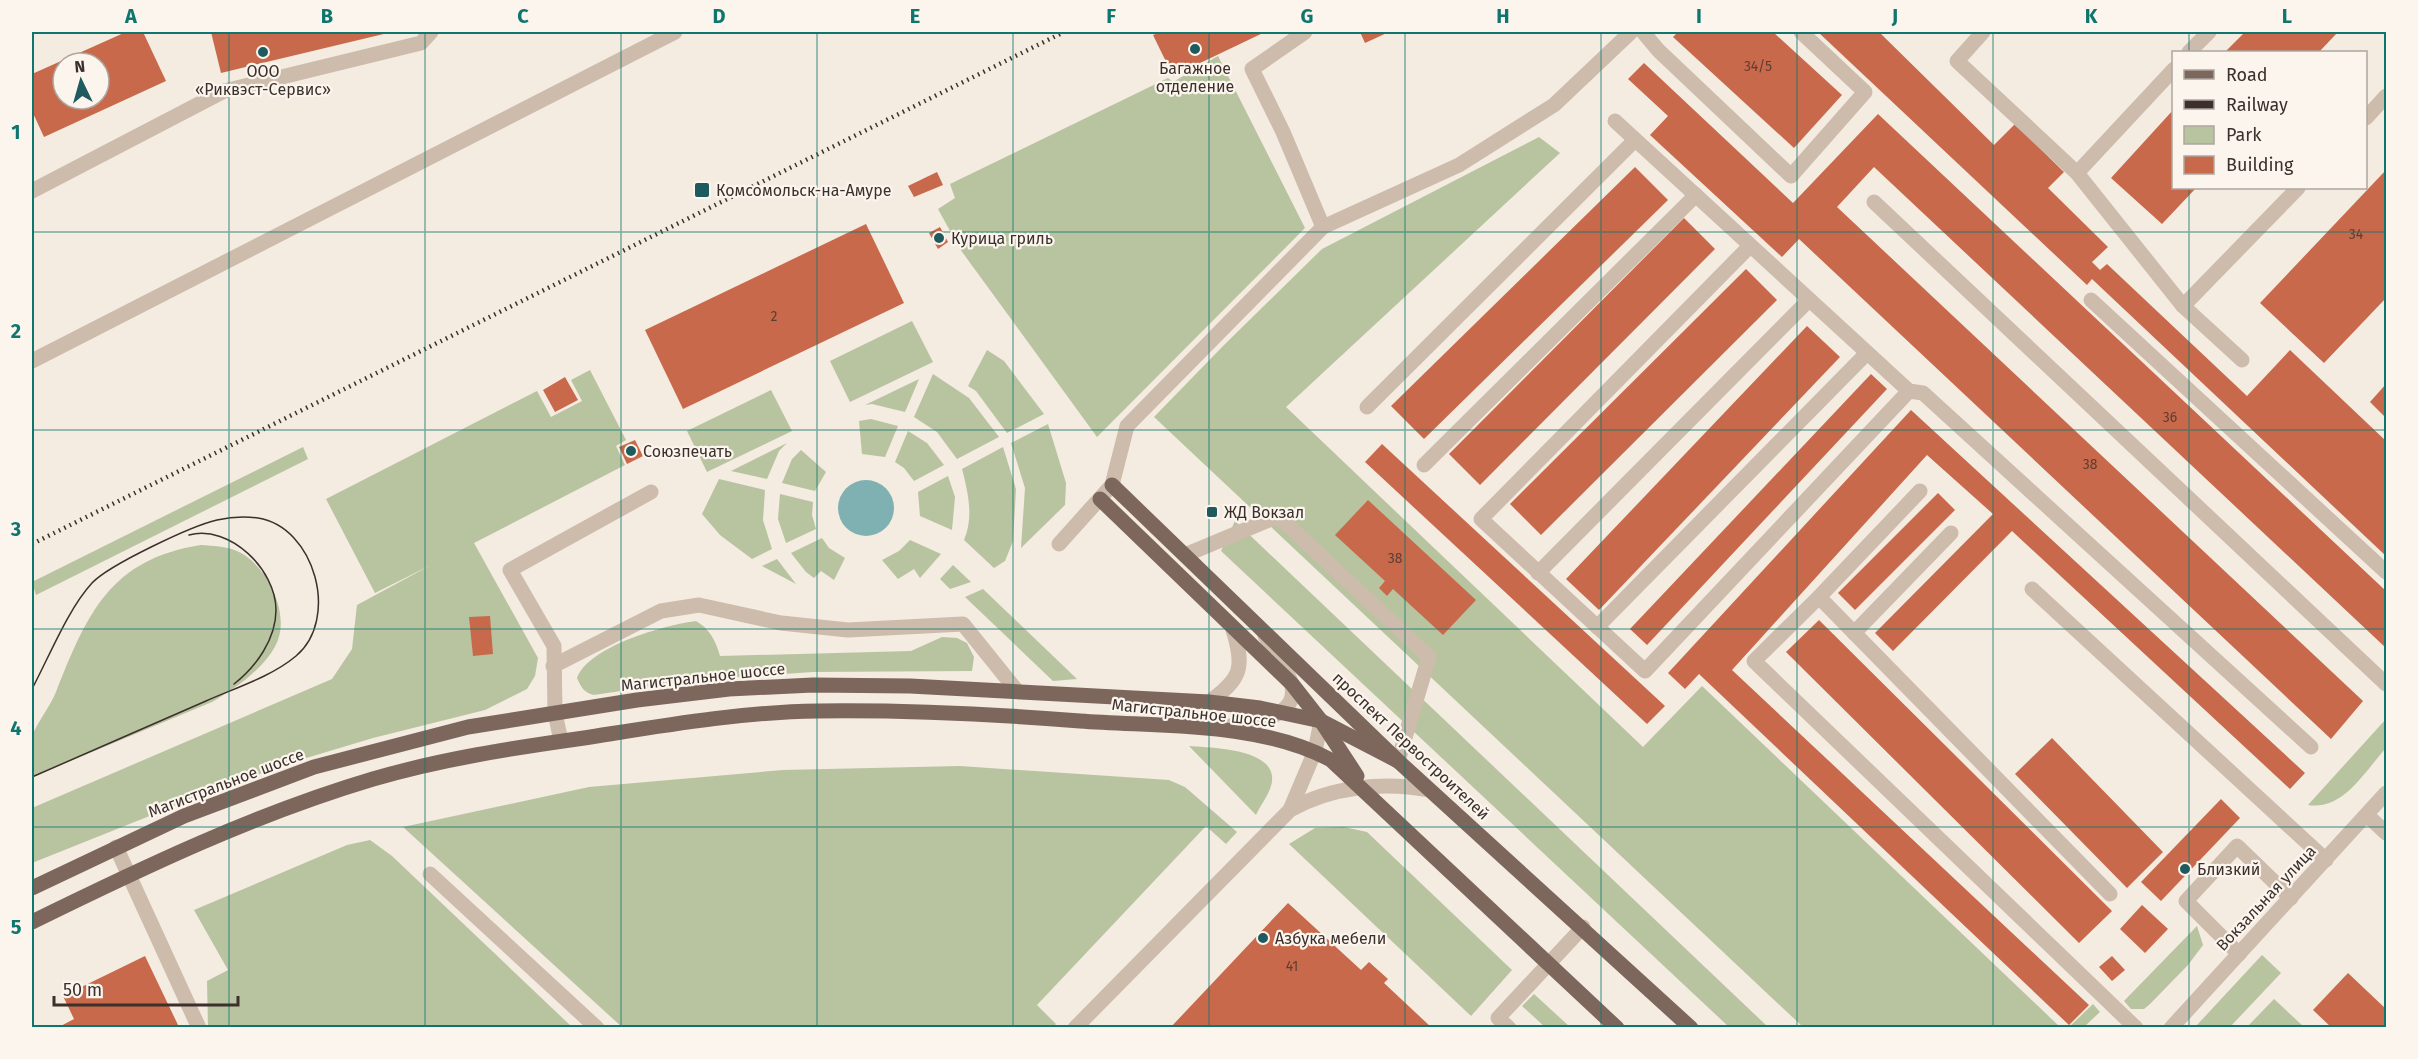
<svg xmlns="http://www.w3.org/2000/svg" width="2418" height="1059" font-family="'Fira Sans',sans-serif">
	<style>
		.green { fill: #b8c4a0 }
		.water { fill: #7fb0b2 }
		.building { fill: #c8694b; fill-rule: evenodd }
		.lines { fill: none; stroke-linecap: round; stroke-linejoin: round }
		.minor { stroke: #cdbbac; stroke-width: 15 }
		.major { stroke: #7d675c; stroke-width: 15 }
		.tram { stroke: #3b302b; stroke-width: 1.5 }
		.rail { stroke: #3b302b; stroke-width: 4.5; stroke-dasharray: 1.5 4.5; stroke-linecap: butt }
		.grid { fill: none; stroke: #0f766e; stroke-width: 1.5; stroke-opacity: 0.55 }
		.poi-dot { fill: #1f5a5e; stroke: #fbf5ee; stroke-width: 2 }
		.labels { text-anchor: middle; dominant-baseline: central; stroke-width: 4.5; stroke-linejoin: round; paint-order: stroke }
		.number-label { font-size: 14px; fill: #5e3e33 }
		.poi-label { font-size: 16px; fill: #3b302b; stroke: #fbf5ee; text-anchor: start }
		.street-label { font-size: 16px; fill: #3b302b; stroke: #fbf5ee }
		.neatline { fill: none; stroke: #0f766e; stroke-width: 2 }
		.grid-label { font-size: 20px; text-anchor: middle; font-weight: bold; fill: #0f766e }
	</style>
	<rect width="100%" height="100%" fill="#f4ebe1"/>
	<!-- green -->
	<g class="green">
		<polygon points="1218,56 1305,228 1097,437 960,249 938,209 955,198 950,184 1168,78 1173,82"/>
		<polygon points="1539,137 1560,153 1286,407 1643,747 1702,686 2060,1027 1803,1027 1154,417 1224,345 1322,249"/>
		<polygon points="912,321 933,362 850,402 830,361"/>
		<polygon points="987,350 1004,361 1044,414 1007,433 976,391 968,386"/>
		<polygon points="590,370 626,440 616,446 625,465 474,543 538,658 535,676 527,689 485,710 373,738 303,759 222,787 32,863 32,808 332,679 352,649 357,605 431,565 375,593 326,499 537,391 551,417 582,401 571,380"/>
		<polygon points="933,374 969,398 999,437 957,459 937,432 914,417"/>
		<polygon points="919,379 905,412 872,404 865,405"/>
		<polygon points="771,390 792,431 707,472 687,431"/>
		<polygon points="871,419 898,426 885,457 862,454 859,421"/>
		<polygon points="1048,424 1066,483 1065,505 1021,548 1025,488 1011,443"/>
		<polygon points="908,431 927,443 944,465 914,481 904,468 895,462"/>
		<polygon points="787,443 779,451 767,479 731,471"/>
		<polygon points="303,447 308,459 36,595 32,582"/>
		<path d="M1003 447 1016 489 1013 541 1005 561 994 568 964 540C974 517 968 492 962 469Z"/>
		<polygon points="801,450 826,472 815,491 782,483 792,459"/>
		<polygon points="948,476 955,497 952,530 920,516 918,492"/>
		<polygon points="719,479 765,490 763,520 772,549 752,559 720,535 702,514"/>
		<polygon points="780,494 813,502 812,515 816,529 786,543 778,519"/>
		<polygon points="1235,521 1768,1027 1729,1027 1221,551"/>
		<polygon points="822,538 829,548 845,558 834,580 821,571 814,578 806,572 791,553"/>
		<polygon points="910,540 941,554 920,578 914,569 898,579 882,560 899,551"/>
		<path d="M201 545C213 546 225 546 237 551 266 564 289 610 278 640 268 666 235 689 212 702L32 777C31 765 28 748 32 736 38 721 50 707 56 692 87 614 110 559 201 545Z"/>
		<polygon points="777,559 796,584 762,566"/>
		<polygon points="953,565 971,582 950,589 940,579"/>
		<polygon points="983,589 1077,679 1053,681 965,597"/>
		<path d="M696 621C709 628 716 641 720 656L911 651 942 637 957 638 967 643 974 657 972 671 813 672 695 680 594 695C584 693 581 687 577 678 589 646 665 625 696 621Z"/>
		<path d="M2386 719V748C2365 771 2343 811 2308 805Z"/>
		<path d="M1189 746C1211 748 1282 748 1271 786 1268 796 1260 806 1256 815Z"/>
		<polygon points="960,766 1169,780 1185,787 1237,832 1226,844 1206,826 1037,1005 1056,1024 1053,1027 623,1028 403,827 589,787 783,770"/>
		<polygon points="1344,827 1367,832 1512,970 1471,1016 1289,844 1315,828"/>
		<polygon points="370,840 392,856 572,1027 208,1027 207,981 228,970 194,910 347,845"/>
		<polygon points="2197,926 2203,945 2188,965 2150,1004 2144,1009 2131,1009 2124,1001"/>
		<polygon points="2262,955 2281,973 2230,1027 2200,1027 2197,1025"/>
		<polygon points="1534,994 1570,1027 1545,1027 1522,1006"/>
		<polygon points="2274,999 2304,1027 2247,1027"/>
		<polygon points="2093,1004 2100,1012 2084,1027 2069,1027"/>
	</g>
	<!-- water -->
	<circle class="water" cx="866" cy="508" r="28"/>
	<!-- building -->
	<g class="building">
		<path d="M126 32H143L166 81 44 137 32 111V74ZM63 63H99V99H63Z"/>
		<polygon points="211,32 392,32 221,73"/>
		<polygon points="1161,32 1265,32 1173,76 1153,35"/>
		<polygon points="1360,32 1389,32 1365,43"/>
		<polygon points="1678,32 1773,32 1842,95 1794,148 1673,37"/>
		<polygon points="1818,32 1879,32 1994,145 2015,124 2064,172 2048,188 2108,247 2092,262 2100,270 2107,264 2247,396 2290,350 2386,441 2386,556 2092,279 2087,285"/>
		<polygon points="2245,32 2338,32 2319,52 2225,52"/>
		<polygon points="1644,63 1793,203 1878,114 2386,591 2386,648 1874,167 1837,207 2363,701 2331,739 1799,239 1782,257 1650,135 1668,116 1628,79"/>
		<polygon points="2174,109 2174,188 2196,188 2162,224 2111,178"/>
		<polygon points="1635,167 1668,200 1424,439 1391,406"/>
		<polygon points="2386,170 2386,298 2324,363 2260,303"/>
		<polygon points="937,172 943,185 914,197 908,186"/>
		<polygon points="1684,218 1715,249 1480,485 1449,454"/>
		<polygon points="866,224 904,303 683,409 645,330"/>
		<polygon points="940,227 948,242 938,249 929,233"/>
		<polygon points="1746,269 1777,300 1541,535 1510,504"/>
		<polygon points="1807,326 1840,357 1599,610 1566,579"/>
		<polygon points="1871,374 1887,389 1647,645 1630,629"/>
		<polygon points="565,377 578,400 555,412 543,390"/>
		<polygon points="2386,384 2386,418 2370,402"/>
		<polygon points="1911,410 2305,773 2290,789 2012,531 1893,651 1875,633 1993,514 1927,455 1732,670 2089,1005 2069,1025 1699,674 1685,689 1668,673"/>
		<polygon points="635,440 643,456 627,464 619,447"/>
		<polygon points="1382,444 1665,706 1647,724 1365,462"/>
		<polygon points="1938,493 1955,510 1855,610 1838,593"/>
		<polygon points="1368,500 1476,600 1443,635 1393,589 1387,596 1379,588 1385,581 1335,535"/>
		<polygon points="490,616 493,654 473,656 469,617"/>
		<polygon points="1819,620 2112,911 2079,943 1786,652"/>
		<polygon points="2052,738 2163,852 2127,888 2015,774"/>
		<polygon points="2221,799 2240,818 2161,901 2141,882"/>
		<polygon points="1288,903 1361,970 1369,962 1388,979 1384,983 1432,1028 1170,1028"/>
		<polygon points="2142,905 2168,929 2145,953 2120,929"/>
		<polygon points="145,956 178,1025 172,1028 57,1028 74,1019 63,996"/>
		<polygon points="2112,956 2125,970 2112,981 2099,967"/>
		<polygon points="2348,973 2386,1009 2386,1028 2332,1028 2313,1010"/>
	</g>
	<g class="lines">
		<!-- minor -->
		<g class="minor">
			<polyline points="1305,32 1252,69 1283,132 1323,227"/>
			<polyline points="1643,32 1658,50 1791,176 1865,92 1801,32"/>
			<polyline points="1983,32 1957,61 2077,173 2183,306 2242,360"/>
			<polyline points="2189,52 2209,32"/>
			<polyline points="2366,118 2386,96"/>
			<polyline points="1615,121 1909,391 1923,393 2311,747"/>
			<polyline points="2077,173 2174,69"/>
			<polyline points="32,191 224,91 421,43 431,32"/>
			<polyline points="1874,202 2386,684"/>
			<polyline points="1750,246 1481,519 1645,671 1909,391"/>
			<polyline points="2091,300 2386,572"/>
			<polyline points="2183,306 2298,188"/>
			<polyline points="32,361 675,32"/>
			<polyline points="1367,407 1635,140"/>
			<polyline points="1424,465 1696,195"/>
			<polyline points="1059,544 1112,485 1127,426 1323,227 1459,165 1554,105 1631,32"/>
			<polyline points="1185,555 1278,516 1429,657 1398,761"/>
			<polyline points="1538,573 1809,300"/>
			<polyline points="2032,589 2326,860"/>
			<polyline points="1819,597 1920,491"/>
			<polyline points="1597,627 1867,353"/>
			<polyline points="1854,633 1951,533"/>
			<polyline points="553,666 661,611 699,605 781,623 848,630 963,624 1017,691"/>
			<path d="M1209 702C1241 679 1245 668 1233 630"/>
			<path d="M1223 727C1246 724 1303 719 1291 682 1285 666 1274 650 1265 636"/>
			<polyline points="561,741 555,713 554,646 510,570 651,492"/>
			<polyline points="1290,810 1315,751 1321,721"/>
			<polyline points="2367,815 2386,833"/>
			<polyline points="116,847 199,1028"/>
			<polyline points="430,874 597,1028"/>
			<polyline points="2110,894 1819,597 1754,661 2136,1028"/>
			<polyline points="2239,954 2186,901 2237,846 2291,898"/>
			<path d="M1075 1028 1290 810C1330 787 1383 781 1429 790"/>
			<polyline points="1509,1028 1498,1018 1583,927"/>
			<polyline points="2171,1028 2386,793"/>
		</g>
		<!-- major -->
		<g class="major">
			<polyline points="1112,485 1398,761 1691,1028"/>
			<polyline points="1100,499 1292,684 1321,721 1357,776"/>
			<polyline points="32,888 184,816 314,767 468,727 637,700 729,689 813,685 910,686 1209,702 1260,708 1321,721 1398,761"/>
			<path d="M32 922C142 868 255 814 373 779 441 759 513 748 584 738 661 726 740 712 818 711 905 710 993 714 1080 721 1160 727 1258 721 1331 760L1617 1028"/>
		</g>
		<!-- tram -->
		<g class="tram">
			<path d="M189 535C230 524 276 570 276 610 276 639 256 667 234 684"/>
			<path d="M32 689C49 657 68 609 92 583 109 565 191 526 217 520 230 517 245 516 258 518 315 527 340 619 296 656 271 677 235 688 206 701 148 726 90 752 32 777"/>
		</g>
		<!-- rail -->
		<polyline class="rail" points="32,544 1064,32"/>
	</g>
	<!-- grid -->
	<path class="grid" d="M229 32V1028M425 32V1028M621 32V1028M817 32V1028M1013 32V1028M1209 32V1028M1405 32V1028M1601 32V1028M1797 32V1028M1993 32V1028M2189 32V52M2189 188V1028M32 232H2386M32 430H2386M32 629H2386M32 827H2386"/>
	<!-- markers -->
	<g class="poi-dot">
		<circle cx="1195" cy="49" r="6"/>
		<circle cx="263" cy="52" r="6"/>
		<rect x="694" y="182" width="16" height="16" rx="3"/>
		<circle cx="939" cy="238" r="6"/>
		<circle cx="631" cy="451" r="6"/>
		<rect x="1206" y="506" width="12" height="12" rx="3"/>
		<circle cx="2185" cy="869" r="6"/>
		<circle cx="1263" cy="938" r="6"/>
	</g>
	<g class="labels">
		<!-- number labels -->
		<g class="number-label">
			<text x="1758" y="66">34/5</text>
			<text x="2356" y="234">34</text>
			<text x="774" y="316">2</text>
			<text x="2170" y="417">36</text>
			<text x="2090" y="464">38</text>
			<text x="1395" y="558">38</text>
			<text x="1292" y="966">41</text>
		</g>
		<!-- poi labels -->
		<g class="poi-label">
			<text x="1195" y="68" text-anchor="middle">Багажное<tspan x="1195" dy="18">отделение</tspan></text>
			<text x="263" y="71" text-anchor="middle">ООО<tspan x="263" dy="18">«Риквэст-Cервис»</tspan></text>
			<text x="716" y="190">Комсомольск-на-Амуре</text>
			<text x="951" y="238">Курица гриль</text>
			<text x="643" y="451">Союзпечать</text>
			<text x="1224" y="512">ЖД Вокзал</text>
			<text x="2197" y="869">Близкий</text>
			<text x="1275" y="938">Азбука мебели</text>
		</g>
		<!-- street labels -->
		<g class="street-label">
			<text transform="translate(703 677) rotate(-6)">Магистральное шоссе</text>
			<text transform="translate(1194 713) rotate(6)">Магистральное шоссе</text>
			<text transform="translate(1411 746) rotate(43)">проспект Первостроителей</text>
			<text transform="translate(226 783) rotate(-21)">Магистральное шоссе</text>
			<text transform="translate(2266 898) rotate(-47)">Вокзальная улица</text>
		</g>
	</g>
	<!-- border -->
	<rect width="2418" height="1059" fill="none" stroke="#fbf5ee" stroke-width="66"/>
	<!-- legend -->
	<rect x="2172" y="51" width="195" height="138" fill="#fbf5ee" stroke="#aea6a0" stroke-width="1.5"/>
	<rect x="2184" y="70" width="30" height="9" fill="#7d675c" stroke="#aea6a0" stroke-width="1.5"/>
	<text x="2226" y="81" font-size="18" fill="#3b302b">Road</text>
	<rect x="2184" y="100" width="30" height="9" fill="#3b302b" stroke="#aea6a0" stroke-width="1.5"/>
	<text x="2226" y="111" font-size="18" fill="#3b302b">Railway</text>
	<rect x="2184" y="126" width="30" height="18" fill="#b8c4a0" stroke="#aea6a0" stroke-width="1.5"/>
	<text x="2226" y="141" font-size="18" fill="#3b302b">Park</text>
	<rect x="2184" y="156" width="30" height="18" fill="#c8694b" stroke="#aea6a0" stroke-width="1.5"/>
	<text x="2226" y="171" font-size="18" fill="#3b302b">Building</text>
	<!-- north arrow -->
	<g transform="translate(81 81) rotate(355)"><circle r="28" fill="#fbf5ee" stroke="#aea6a0" stroke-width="1.5"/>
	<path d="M0-4.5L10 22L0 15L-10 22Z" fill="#1f5a5e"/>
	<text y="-9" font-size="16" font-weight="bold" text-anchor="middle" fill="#3b302b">N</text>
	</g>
	<!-- scale -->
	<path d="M54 996v9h184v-9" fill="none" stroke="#3b302b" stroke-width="3"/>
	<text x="63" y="996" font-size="18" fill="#3b302b" stroke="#fbf5ee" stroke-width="4.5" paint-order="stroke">50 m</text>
	<rect x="33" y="33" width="2352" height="993" class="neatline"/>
	<g class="grid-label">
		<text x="131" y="23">A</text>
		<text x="327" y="23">B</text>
		<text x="523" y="23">C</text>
		<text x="719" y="23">D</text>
		<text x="915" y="23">E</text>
		<text x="1111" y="23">F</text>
		<text x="1307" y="23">G</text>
		<text x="1503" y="23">H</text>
		<text x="1699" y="23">I</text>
		<text x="1895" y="23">J</text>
		<text x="2091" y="23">K</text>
		<text x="2287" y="23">L</text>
		<text x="16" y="139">1</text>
		<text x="16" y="338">2</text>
		<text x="16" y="536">3</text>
		<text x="16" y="735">4</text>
		<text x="16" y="934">5</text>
	</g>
</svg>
